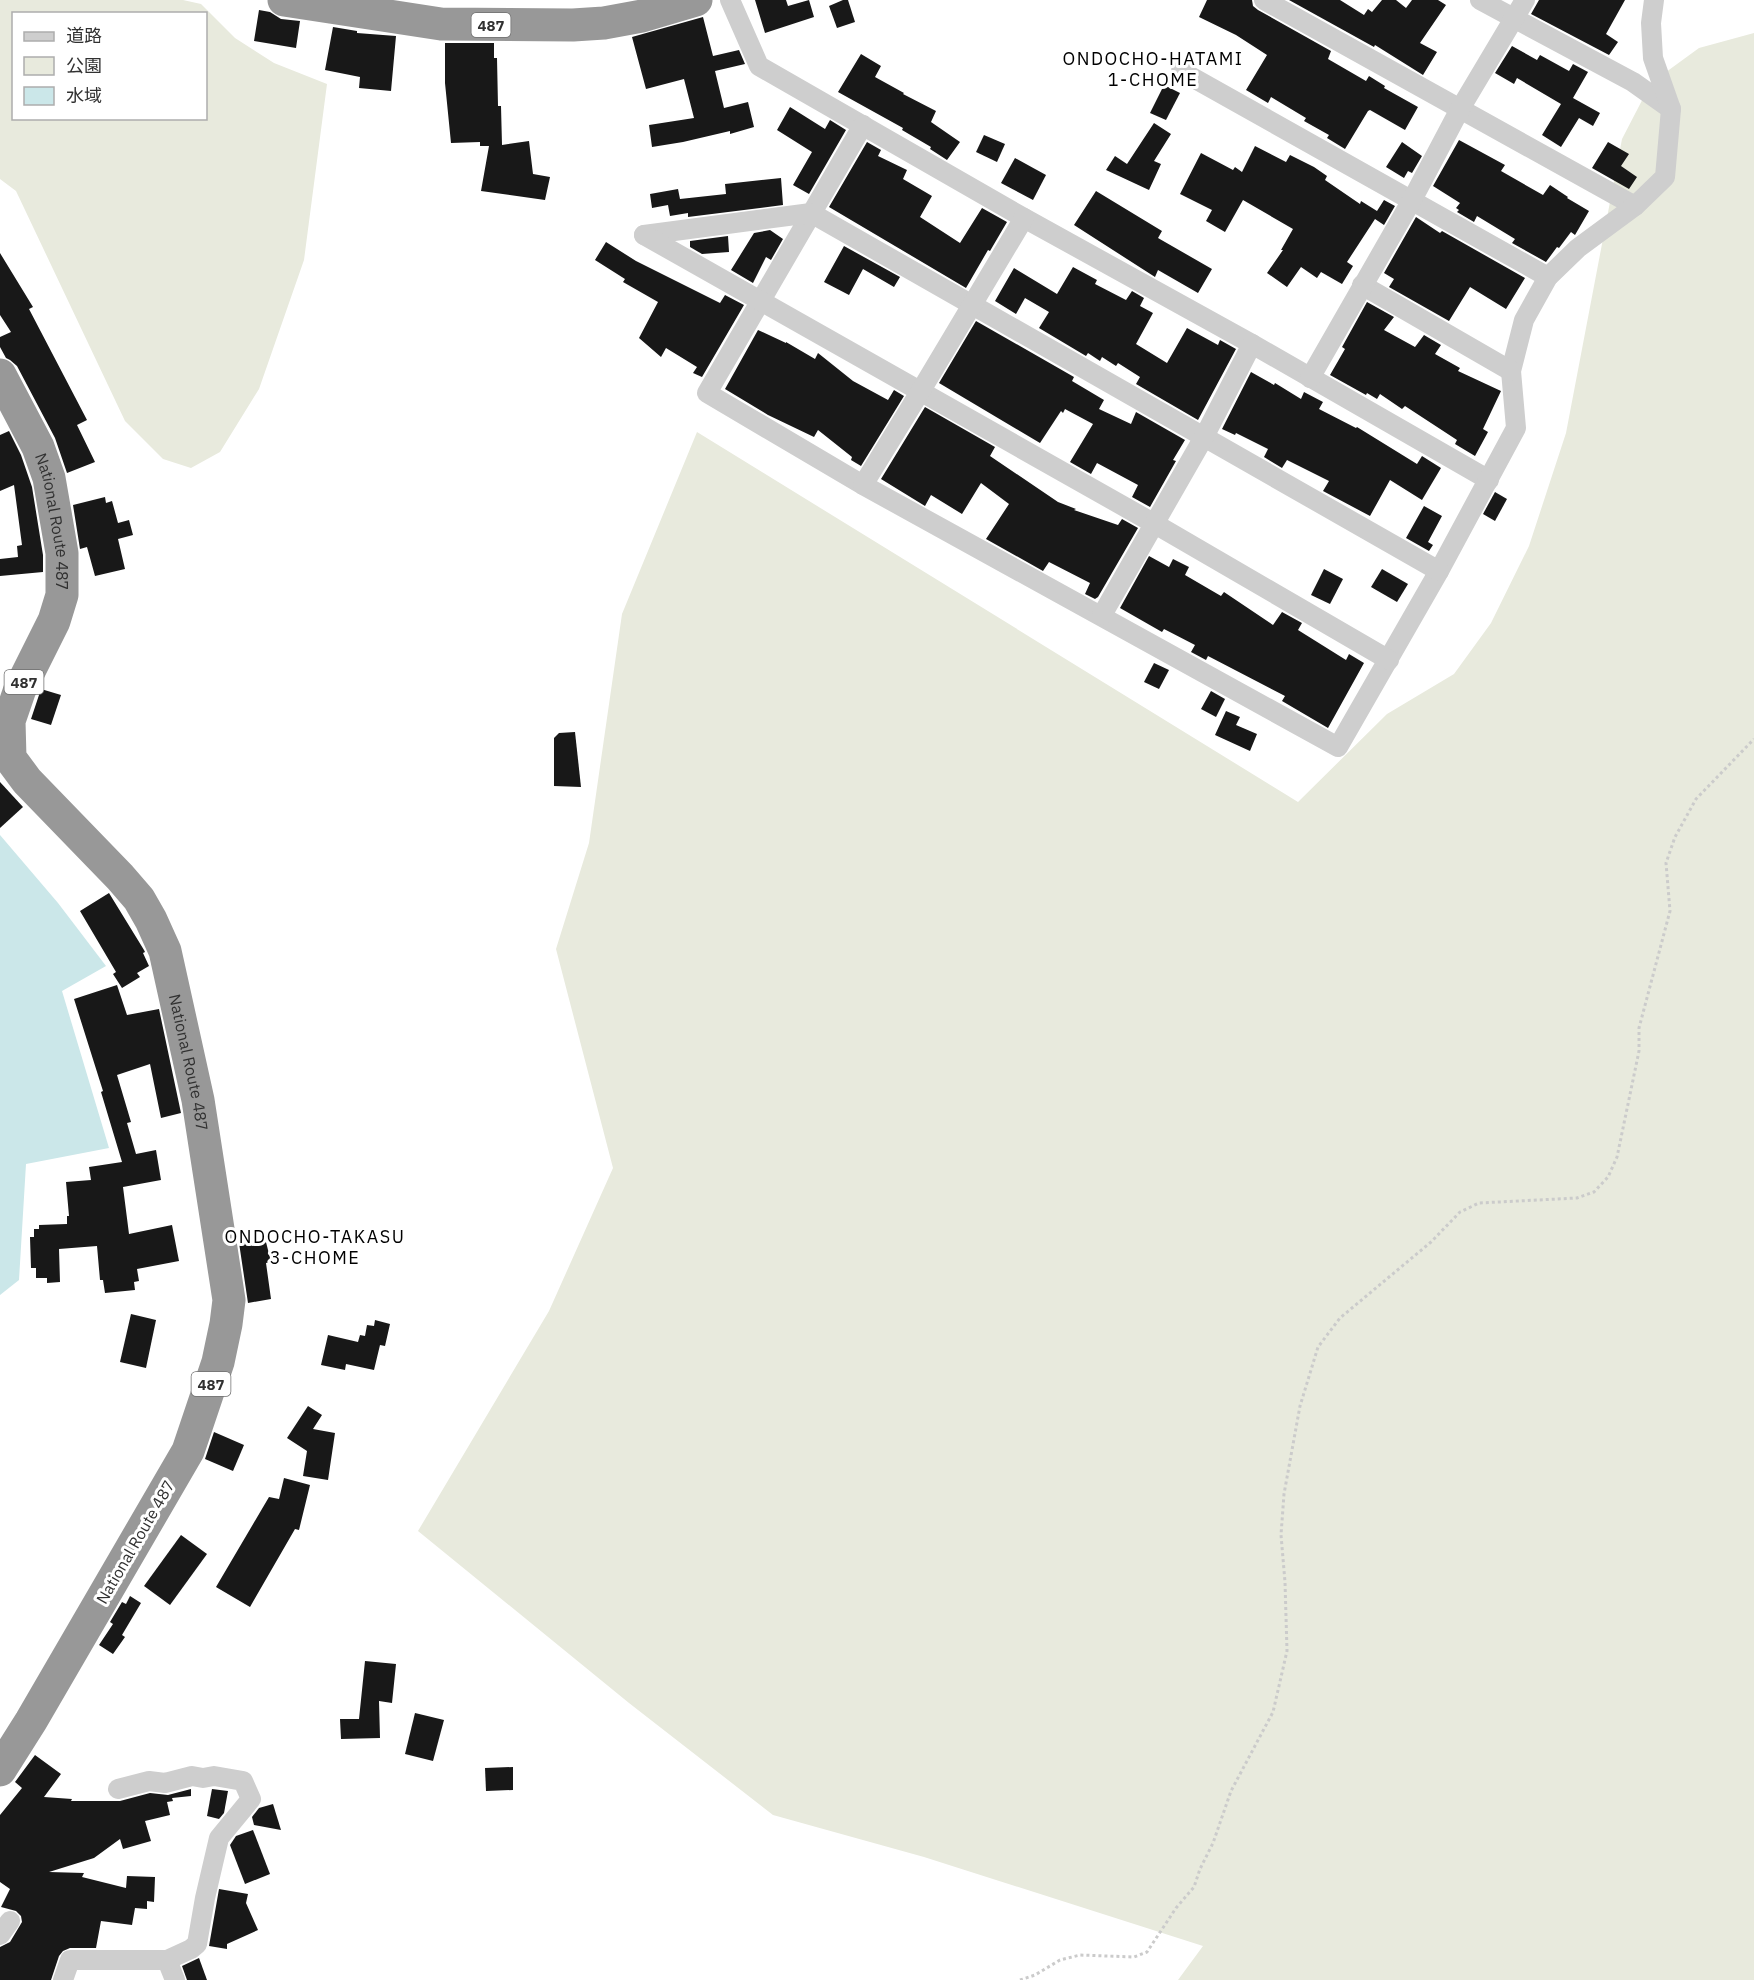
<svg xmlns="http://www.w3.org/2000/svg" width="1754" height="1980" font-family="'IBM Plex Sans','Noto Sans JP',sans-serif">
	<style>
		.green { fill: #e8eadd; fill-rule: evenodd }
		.water { fill: #cbe7e9 }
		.building { fill: #181818 }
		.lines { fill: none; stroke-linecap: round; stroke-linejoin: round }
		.path { stroke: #cbcbcb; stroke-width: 3; stroke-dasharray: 3 3; stroke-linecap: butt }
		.street { stroke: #cecece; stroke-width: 20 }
		.highway { stroke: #989898; stroke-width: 33 }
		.labels { text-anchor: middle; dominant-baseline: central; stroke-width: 6; stroke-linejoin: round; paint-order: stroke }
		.shield { fill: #fff; stroke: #6f6f6f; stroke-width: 1.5 }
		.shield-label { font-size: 15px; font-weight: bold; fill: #313131 }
		.street-label { font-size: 16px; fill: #313131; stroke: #fff }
		.neighbourhood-label { font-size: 18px; letter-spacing: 1.5px; fill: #000; stroke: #fff }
	</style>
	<rect width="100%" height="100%" fill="#fff"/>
	<!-- green -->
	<g class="green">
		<path d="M0 0H183L201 4 235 38 274 63 327 84 304 260 259 389 220 452 191 468 163 459 125 421 16 191 0 179ZM14 14H206V118H14Z"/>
		<polygon points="1754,33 1754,1980 1178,1980 1203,1946 924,1857 773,1815 629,1703 418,1531 549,1311 613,1168 556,949 589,843 622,614 697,432 1298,802 1387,714 1454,674 1491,623 1529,546 1566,433 1622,139 1651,83 1699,48"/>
	</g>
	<!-- water -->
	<polygon class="water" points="0,835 58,903 106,966 62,991 109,1148 26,1164 19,1280 0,1295"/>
	<!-- building -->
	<g class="building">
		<polygon points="755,0 786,0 788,6 809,0 814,17 765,33"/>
		<polygon points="843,0 848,0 855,22 837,28 829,6"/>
		<polygon points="1207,0 1252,0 1253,6 1258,10 1331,51 1328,59 1366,81 1369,76 1385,86 1384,88 1418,107 1405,130 1370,110 1368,111 1345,149 1327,138 1329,135 1304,121 1306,118 1271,97 1268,103 1246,90 1267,55 1236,35 1199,17"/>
		<polygon points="1289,0 1340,0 1364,15 1368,9 1372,12 1382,0 1396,0 1406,8 1412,0 1438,0 1446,5 1420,43 1437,52 1423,75 1375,45 1374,47"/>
		<polygon points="1539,0 1625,0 1606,34 1618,42 1609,55 1531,14"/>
		<polygon points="259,10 270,12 281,19 300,21 296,48 254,41"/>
		<polygon points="703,17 713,56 739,50 745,64 715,71 724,108 748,102 754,127 730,134 730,131 683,142 652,147 649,125 694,118 684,79 646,89 632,37"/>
		<polygon points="333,27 357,31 357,33 396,36 391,91 359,88 360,77 325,70"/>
		<polygon points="445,43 494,43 494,58 497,58 498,106 501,106 502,145 529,141 533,174 550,177 545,200 481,191 489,146 494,146 480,146 480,142 451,143 445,83"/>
		<polygon points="1512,46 1537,60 1540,55 1569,71 1573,64 1588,72 1573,98 1600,113 1593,126 1579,118 1561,147 1542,135 1561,104 1517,78 1514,84 1495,73"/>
		<polygon points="861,54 881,66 875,77 904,93 903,94 936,111 931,122 960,142 947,160 930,149 931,147 902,130 903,128 838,92"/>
		<polygon points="1164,85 1180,93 1166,120 1150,113"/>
		<polygon points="790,107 825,129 830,120 846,130 809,194 793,185 812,152 777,130"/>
		<polygon points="1154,123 1171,134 1154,161 1161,164 1149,190 1106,170 1115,156 1127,164"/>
		<polygon points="984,135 1005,144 997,162 976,152"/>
		<polygon points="1459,140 1505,165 1501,171 1543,195 1550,185 1568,197 1567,198 1589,211 1575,235 1571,232 1559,248 1557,247 1546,262 1512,243 1515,239 1477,216 1474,222 1457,212 1459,210 1456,208 1460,203 1433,186"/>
		<polygon points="867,142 881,150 878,156 907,170 903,179 932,196 920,217 960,243 982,208 1007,222 990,251 988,250 966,288 829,207"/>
		<polygon points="1402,142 1422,156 1412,173 1408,171 1404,178 1386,167"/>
		<polygon points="1608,142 1629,154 1621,166 1637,177 1629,189 1592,168"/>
		<polygon points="1255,146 1286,162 1290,155 1314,167 1327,176 1325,180 1360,204 1361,201 1377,211 1384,200 1395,206 1384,225 1375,219 1347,262 1353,266 1342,284 1321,272 1317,278 1301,267 1287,287 1267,273 1283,250 1281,250 1293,229 1243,200 1225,232 1206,221 1212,210 1180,194 1201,153 1233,170 1235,167 1242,172"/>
		<polygon points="1015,158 1046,175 1033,200 1001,183"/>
		<polygon points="781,178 783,205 688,217 688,213 670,216 668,205 652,208 650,194 678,189 680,199 726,194 725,184"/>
		<polygon points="1096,191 1162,231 1158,238 1212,269 1198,293 1158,270 1155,277 1074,225"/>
		<polygon points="1416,217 1440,233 1442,231 1525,278 1506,309 1470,287 1449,321 1389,287 1394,279 1384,273"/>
		<polygon points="770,230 783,239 771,260 766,257 753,283 731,270 754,233"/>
		<polygon points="728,236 729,252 702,254 690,247 690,241"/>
		<polygon points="606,242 636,261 720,303 725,295 744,305 702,377 693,373 697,367 666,348 661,357 639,338 658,302 623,282 625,279 595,260"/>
		<polygon points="844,246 900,277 894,287 863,269 849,295 824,282"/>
		<polygon points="0,253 33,307 29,309 87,420 77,425 95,462 67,473 55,438 17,366 10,360 6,358 0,347 0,337 11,332 0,315"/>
		<polygon points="1073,267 1097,280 1095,284 1126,300 1132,291 1144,298 1140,306 1153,313 1136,344 1167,363 1187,328 1218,345 1220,340 1236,349 1198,420 1136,384 1140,377 1118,363 1116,366 1102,357 1100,361 1088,353 1086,356 1039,328 1049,312 1025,298 1016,314 995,301 1014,268 1057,294"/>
		<polygon points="1367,302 1394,317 1384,330 1415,347 1424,335 1441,345 1435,354 1460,368 1458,371 1501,391 1483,429 1488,432 1475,456 1455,444 1457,440 1405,406 1402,409 1380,394 1377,399 1367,393 1366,395 1330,375 1345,349 1342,347"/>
		<polygon points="976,321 1074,377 1072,381 1104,400 1099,409 1131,424 1136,412 1185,440 1173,460 1176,461 1150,507 1132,497 1138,485 1097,463 1091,474 1070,462 1093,424 1065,409 1063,413 1061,411 1040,443 939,383"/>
		<polygon points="758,330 786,343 786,342 815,359 818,353 853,381 888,400 894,390 904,396 861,466 851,460 852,457 818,430 814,437 768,415 725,389"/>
		<polygon points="1251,372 1274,385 1275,383 1301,399 1304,392 1323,402 1319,409 1356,428 1357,427 1417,464 1422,456 1441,468 1422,500 1390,480 1370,516 1323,491 1329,481 1287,460 1282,468 1264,457 1268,449 1236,433 1235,435 1222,429"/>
		<polygon points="925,407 995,447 990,456 1058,502 1076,509 1074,510 1118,525 1122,519 1138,528 1098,597 1095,599 1085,594 1090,583 1049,562 1043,571 986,539 1009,504 981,483 962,514 931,495 925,506 881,479"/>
		<polygon points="9,431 21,455 32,487 43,555 43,572 0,576 0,559 18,557 17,546 22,545 14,485 0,491 0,435"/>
		<polygon points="1495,492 1507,499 1495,521 1483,514"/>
		<polygon points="105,497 106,503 112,501 118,523 129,520 133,535 118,539 125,569 95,576 87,547 80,549 73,505"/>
		<polygon points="1424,506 1442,516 1428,542 1433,545 1429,551 1406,538"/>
		<polygon points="1149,556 1169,567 1173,559 1189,567 1185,575 1221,596 1224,592 1273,625 1282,612 1302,623 1298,630 1346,660 1349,654 1364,663 1328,728 1282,701 1285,696 1208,656 1206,660 1191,652 1195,645 1164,629 1162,632 1120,608"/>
		<polygon points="1324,569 1343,579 1330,604 1311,595"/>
		<polygon points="1382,569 1408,584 1397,602 1371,587"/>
		<polygon points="1154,663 1169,670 1159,689 1144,682"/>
		<polygon points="41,689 61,695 51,725 31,719"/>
		<polygon points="1211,691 1225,699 1216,717 1201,709"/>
		<polygon points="1226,711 1240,717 1236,725 1257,734 1250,751 1215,735"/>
		<polygon points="575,732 581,787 554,786 554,738 559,733"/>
		<polygon points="0,782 23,807 0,828"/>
		<polygon points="109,893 144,950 145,952 143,953 149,966 137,973 140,977 122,988 113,974 116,972 80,911"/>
		<polygon points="117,985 127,1015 159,1009 181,1113 161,1118 150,1064 117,1075 131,1122 127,1123 136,1154 156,1150 161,1180 123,1187 129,1234 172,1225 179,1261 137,1269 139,1281 134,1282 135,1290 105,1293 103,1280 100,1280 97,1246 59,1249 60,1282 47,1283 47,1278 36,1278 36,1268 31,1268 30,1237 34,1237 34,1229 39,1229 39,1225 67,1224 67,1216 69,1216 66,1182 91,1180 89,1167 122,1162 101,1092 103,1091 74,999"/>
		<polygon points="249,1234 252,1246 266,1242 271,1262 266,1263 271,1299 248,1303 238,1236"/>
		<polygon points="131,1314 156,1320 146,1368 120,1362"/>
		<polygon points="375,1320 390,1324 385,1346 380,1345 374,1370 346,1364 345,1370 321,1365 328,1335 358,1342 360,1335 365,1336 367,1325 374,1326"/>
		<polygon points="308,1406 322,1415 313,1429 335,1433 328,1480 303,1476 307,1451 287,1438"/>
		<polygon points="214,1432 244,1445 233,1471 205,1459"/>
		<polygon points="284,1478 310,1485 299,1530 295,1529 250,1607 216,1587 269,1497 279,1499"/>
		<polygon points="181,1535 207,1554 170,1605 144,1586"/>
		<polygon points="130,1596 141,1603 122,1635 125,1637 113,1654 99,1645 113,1624 110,1622 122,1602 126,1604"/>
		<polygon points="365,1661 396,1664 392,1703 379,1701 380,1738 341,1739 340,1719 359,1719"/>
		<polygon points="415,1713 444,1720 433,1761 405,1754"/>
		<polygon points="35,1755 61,1774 44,1797 72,1799 71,1801 120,1801 150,1793 168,1795 191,1789 191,1796 172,1798 173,1801 167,1802 170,1815 145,1821 151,1841 123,1849 120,1839 94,1858 49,1872 84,1873 82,1877 126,1888 127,1876 155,1877 154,1902 147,1901 147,1909 135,1908 132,1925 101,1921 96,1948 70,1948 63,1951 59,1956 51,1980 0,1980 0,1947 10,1942 22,1922 21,1916 16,1911 1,1907 10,1889 0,1882 0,1815 22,1788 15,1782"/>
		<polygon points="513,1767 513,1790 486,1791 485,1768"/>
		<polygon points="212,1789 228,1791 224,1813 219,1819 207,1816"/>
		<polygon points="273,1804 281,1830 254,1825 252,1817 259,1808"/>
		<polygon points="253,1830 270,1874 245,1884 230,1845 236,1836"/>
		<polygon points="219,1889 248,1894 246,1903 258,1930 227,1944 227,1949 209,1946"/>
		<polygon points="199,1958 207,1980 187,1980 182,1966"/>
	</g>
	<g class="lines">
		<!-- path -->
		<polyline class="path" points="1020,1980 1035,1975 1060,1960 1080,1955 1134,1957 1147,1952 1176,1908 1194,1887 1200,1869 1213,1843 1231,1791 1273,1712 1287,1651 1285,1582 1281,1535 1284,1494 1300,1406 1318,1347 1340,1318 1431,1242 1460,1212 1479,1203 1577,1198 1594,1192 1608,1177 1617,1157 1639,1051 1639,1028 1670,911 1666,863 1675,837 1696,799 1754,739"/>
		<!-- street -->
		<g class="street">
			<polyline points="730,0 759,66 1024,218 1252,344 1489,480"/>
			<polyline points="1264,0 1635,206"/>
			<polyline points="1480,0 1633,82 1671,109"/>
			<polyline points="1181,71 1548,277"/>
			<polyline points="863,125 707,393 863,485 1338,747 1439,571 1516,428 1511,371 1524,320 1548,277 1578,248 1635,206 1665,177 1671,109 1653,58 1651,23 1654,0"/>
			<polyline points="644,235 811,213 1439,571"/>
			<polyline points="644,235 1155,524 1389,660"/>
			<polyline points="1362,285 1511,371"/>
			<polyline points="1310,378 1412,200 1460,109 1525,0"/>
			<polyline points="863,485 920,392 1024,218"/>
			<polyline points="1102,615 1204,437 1252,344"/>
			<polyline points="0,1935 10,1921"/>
			<polyline points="167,1960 175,1980"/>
			<polyline points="63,1980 70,1960 167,1960 191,1949 197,1944 205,1898 219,1838 251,1799 243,1781 214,1776 203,1778 192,1776 165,1783 149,1781 118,1789"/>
		</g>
		<!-- highway -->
		<g class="highway">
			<polyline points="284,0 441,24 573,25 604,23 642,16 696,0"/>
			<path id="s1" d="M0 375 38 447 49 478 62 553V595L54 621 20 689 9 721 10 758 27 781 120 877 139 899 151 920 165 951 198 1100 229 1300 226 1324 218 1362 188 1451 31 1721 0 1770"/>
		</g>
	</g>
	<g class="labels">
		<!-- shield labels -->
		<g class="shield">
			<rect x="471.5" y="13" width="39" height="24" rx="4.5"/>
			<rect x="4.5" y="670" width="39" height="24" rx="4.5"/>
			<rect x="191.5" y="1372" width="39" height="24" rx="4.5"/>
		</g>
		<g class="shield-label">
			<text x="491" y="25">487</text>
			<text x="24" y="682">487</text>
			<text x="211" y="1384">487</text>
		</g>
		<!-- street labels -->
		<g class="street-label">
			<text stroke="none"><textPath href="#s1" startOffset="158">National Route 487</textPath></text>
			<text stroke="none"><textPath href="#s1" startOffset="770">National Route 487</textPath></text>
			<text transform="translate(135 1542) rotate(-60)">National Route 487</text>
		</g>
		<!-- neighbourhood labels -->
		<g class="neighbourhood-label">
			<text x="1153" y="58">ONDOCHO-HATAMI<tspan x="1153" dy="21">1-CHOME</tspan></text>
			<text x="315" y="1236">ONDOCHO-TAKASU<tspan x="315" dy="21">3-CHOME</tspan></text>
		</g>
	</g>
	<!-- legend -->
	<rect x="12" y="12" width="195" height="108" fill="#ffffff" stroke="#adadad" stroke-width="1.5"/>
	<rect x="24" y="32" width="30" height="9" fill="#cecece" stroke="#adadad" stroke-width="1.5"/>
	<text x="66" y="42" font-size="18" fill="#313131">道路</text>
	<rect x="24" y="57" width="30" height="18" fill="#e8eadd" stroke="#adadad" stroke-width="1.5"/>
	<text x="66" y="72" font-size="18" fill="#313131">公園</text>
	<rect x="24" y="87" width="30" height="18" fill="#cbe7e9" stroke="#adadad" stroke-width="1.5"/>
	<text x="66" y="102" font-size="18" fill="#313131">水域</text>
</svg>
